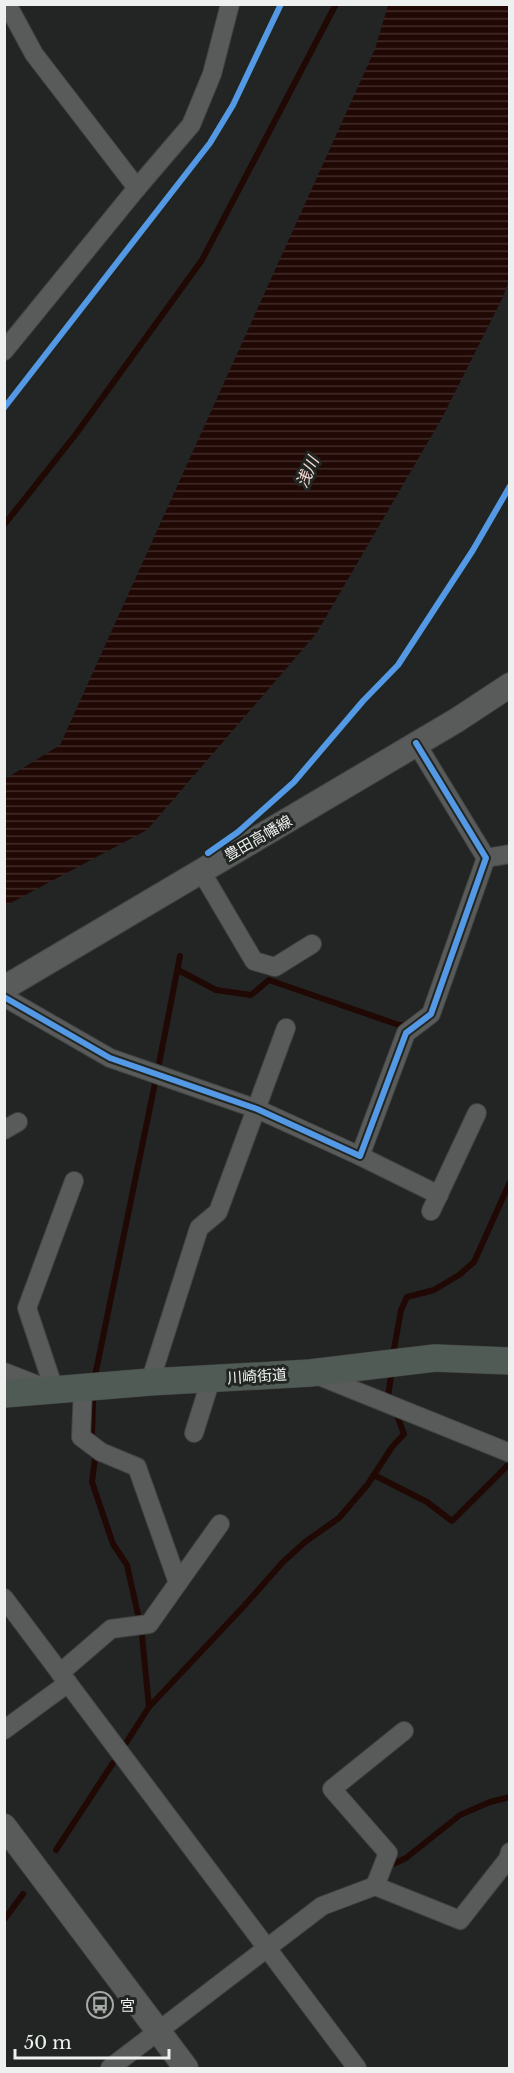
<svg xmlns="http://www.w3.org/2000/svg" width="514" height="2073" font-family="'Libre Baskerville','Noto Sans JP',serif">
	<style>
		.water { fill: url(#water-rules) }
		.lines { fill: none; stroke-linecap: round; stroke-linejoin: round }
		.stream { stroke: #200804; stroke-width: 6 }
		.street-casing { stroke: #414342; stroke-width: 20 }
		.secondary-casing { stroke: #414342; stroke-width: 26 }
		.primary-casing { stroke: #414342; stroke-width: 28 }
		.street { stroke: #595b5a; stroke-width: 18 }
		.secondary { stroke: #595b5a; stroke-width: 24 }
		.primary { stroke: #515b55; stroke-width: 27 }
		.cycleway-casing { stroke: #222623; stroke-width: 10 }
		.cycleway { stroke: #5399e6; stroke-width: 6 }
		.labels { text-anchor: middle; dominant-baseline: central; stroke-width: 6; stroke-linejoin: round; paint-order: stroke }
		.street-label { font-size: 15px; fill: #eef0ef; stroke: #222623 }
		.poi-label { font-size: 15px; fill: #eef0ef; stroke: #222623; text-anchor: start }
		.water-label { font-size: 16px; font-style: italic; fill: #f6dad3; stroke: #222623 }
	</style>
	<defs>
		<pattern id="water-rules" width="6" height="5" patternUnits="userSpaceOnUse" patternTransform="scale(1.5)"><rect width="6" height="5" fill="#200804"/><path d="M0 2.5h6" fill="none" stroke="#412c29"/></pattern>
	</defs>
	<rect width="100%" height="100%" fill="#232524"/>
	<!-- water -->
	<polygon class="water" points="388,5 509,5 510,278 502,299 442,418 316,634 147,830 5,906 5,779 60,745 375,49"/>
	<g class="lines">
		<!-- stream -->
		<g class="stream">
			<polyline points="4,525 76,434 202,260 336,4"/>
			<polyline points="178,970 216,990 251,995 269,980 399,1025 409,1025"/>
			<polyline points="159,1064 180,956"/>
			<polyline points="394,1349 401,1310 407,1297 434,1290 459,1275 474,1262 510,1182"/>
			<polyline points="95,1376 155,1083"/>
			<polyline points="388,1397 391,1376"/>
			<polyline points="92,1433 93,1402"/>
			<polyline points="95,1458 92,1482 113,1544 127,1565 139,1619"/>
			<polyline points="374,1475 427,1502 452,1521 510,1463"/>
			<polyline points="142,1635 149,1707"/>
			<polyline points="126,1743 149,1707 244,1606 283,1562 305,1542 339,1518 368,1484 392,1447 404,1434 397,1415"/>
			<polyline points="56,1850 113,1763"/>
			<polyline points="387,1867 406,1858 460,1815 490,1802 510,1797"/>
			<polyline points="4,1920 23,1894"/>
		</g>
		<defs>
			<g id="street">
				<polyline points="7,4 34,54 137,188"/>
				<polyline points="4,351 137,188 191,125 212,74 230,4"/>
				<polyline points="486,858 510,854"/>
				<polyline points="201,871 254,961 275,967 312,944"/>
				<polyline points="4,997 110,1058 257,1109 360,1156 406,1033 431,1014 486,858 416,743"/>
				<polyline points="4,1130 18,1122"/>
				<polyline points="360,1156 439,1195"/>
				<polyline points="431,1211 477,1113"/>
				<polyline points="4,1372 45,1388"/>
				<polyline points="314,1374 510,1453"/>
				<polyline points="150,1382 199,1228 218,1212 286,1028"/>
				<polyline points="54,1389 27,1308 74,1181"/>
				<polyline points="194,1433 211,1379"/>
				<polyline points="178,1583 220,1524"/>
				<polyline points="4,1598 357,2068"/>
				<polyline points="60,1673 111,1629 149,1624 178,1583 137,1467 101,1452 81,1437 83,1387"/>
				<polyline points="4,1730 68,1683"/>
				<polyline points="375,1886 388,1853 332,1789 404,1731"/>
				<polyline points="110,2068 322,1906 375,1886 460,1920 508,1859 510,1852"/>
			</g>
			<g id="secondary">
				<polyline points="4,988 457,720 510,685"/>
				<polyline points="4,1826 186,2068"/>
			</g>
			<polyline id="primary" points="4,1394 150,1382 310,1373 435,1358 510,1361"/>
		</defs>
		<!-- street casing -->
		<use href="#street" class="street-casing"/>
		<!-- secondary casing -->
		<use href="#secondary" class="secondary-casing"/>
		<!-- primary casing -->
		<use href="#primary" class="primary-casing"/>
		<!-- street -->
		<use href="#street" class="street"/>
		<!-- secondary -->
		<use href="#secondary" class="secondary"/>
		<!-- primary -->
		<use href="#primary" class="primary"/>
		<defs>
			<g id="cycleway">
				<polyline points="4,408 210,143 233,105 281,4"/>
				<polyline points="208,853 238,832 294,782 363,701 398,665 473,550 510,486"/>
				<polyline points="4,997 110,1058 257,1109 360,1156 406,1033 431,1014 486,858 416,743"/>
			</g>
		</defs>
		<!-- cycleway casing -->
		<use href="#cycleway" class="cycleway-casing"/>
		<!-- cycleway -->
		<use href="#cycleway" class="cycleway"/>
	</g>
	<!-- icons -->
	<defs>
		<symbol id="bus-ring" viewBox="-11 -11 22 22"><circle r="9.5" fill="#222623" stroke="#a7a9a8" stroke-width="1.5"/><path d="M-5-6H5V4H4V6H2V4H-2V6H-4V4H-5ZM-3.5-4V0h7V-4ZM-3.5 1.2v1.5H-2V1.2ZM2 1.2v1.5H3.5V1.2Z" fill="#a7a9a8"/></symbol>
	</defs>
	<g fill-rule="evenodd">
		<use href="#bus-ring" x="85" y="1990" width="30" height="30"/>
	</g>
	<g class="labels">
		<!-- street labels -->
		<g class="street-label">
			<text transform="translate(258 838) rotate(-30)">豊田高幡線</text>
			<text transform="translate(257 1376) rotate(-4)">川崎街道</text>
		</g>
		<!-- poi labels -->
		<g class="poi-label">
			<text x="120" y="2005">宮</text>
		</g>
		<!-- water labels -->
		<g class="water-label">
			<text transform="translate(307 472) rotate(-66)">浅川</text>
		</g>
	</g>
	<!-- border -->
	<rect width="514" height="2073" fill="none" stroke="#eef0ef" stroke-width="12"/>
	<!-- scale -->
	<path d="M15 2049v9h154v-9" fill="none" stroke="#eef0ef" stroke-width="3"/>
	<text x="24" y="2049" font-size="18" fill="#eef0ef" stroke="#222623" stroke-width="4.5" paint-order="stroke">50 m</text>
</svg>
